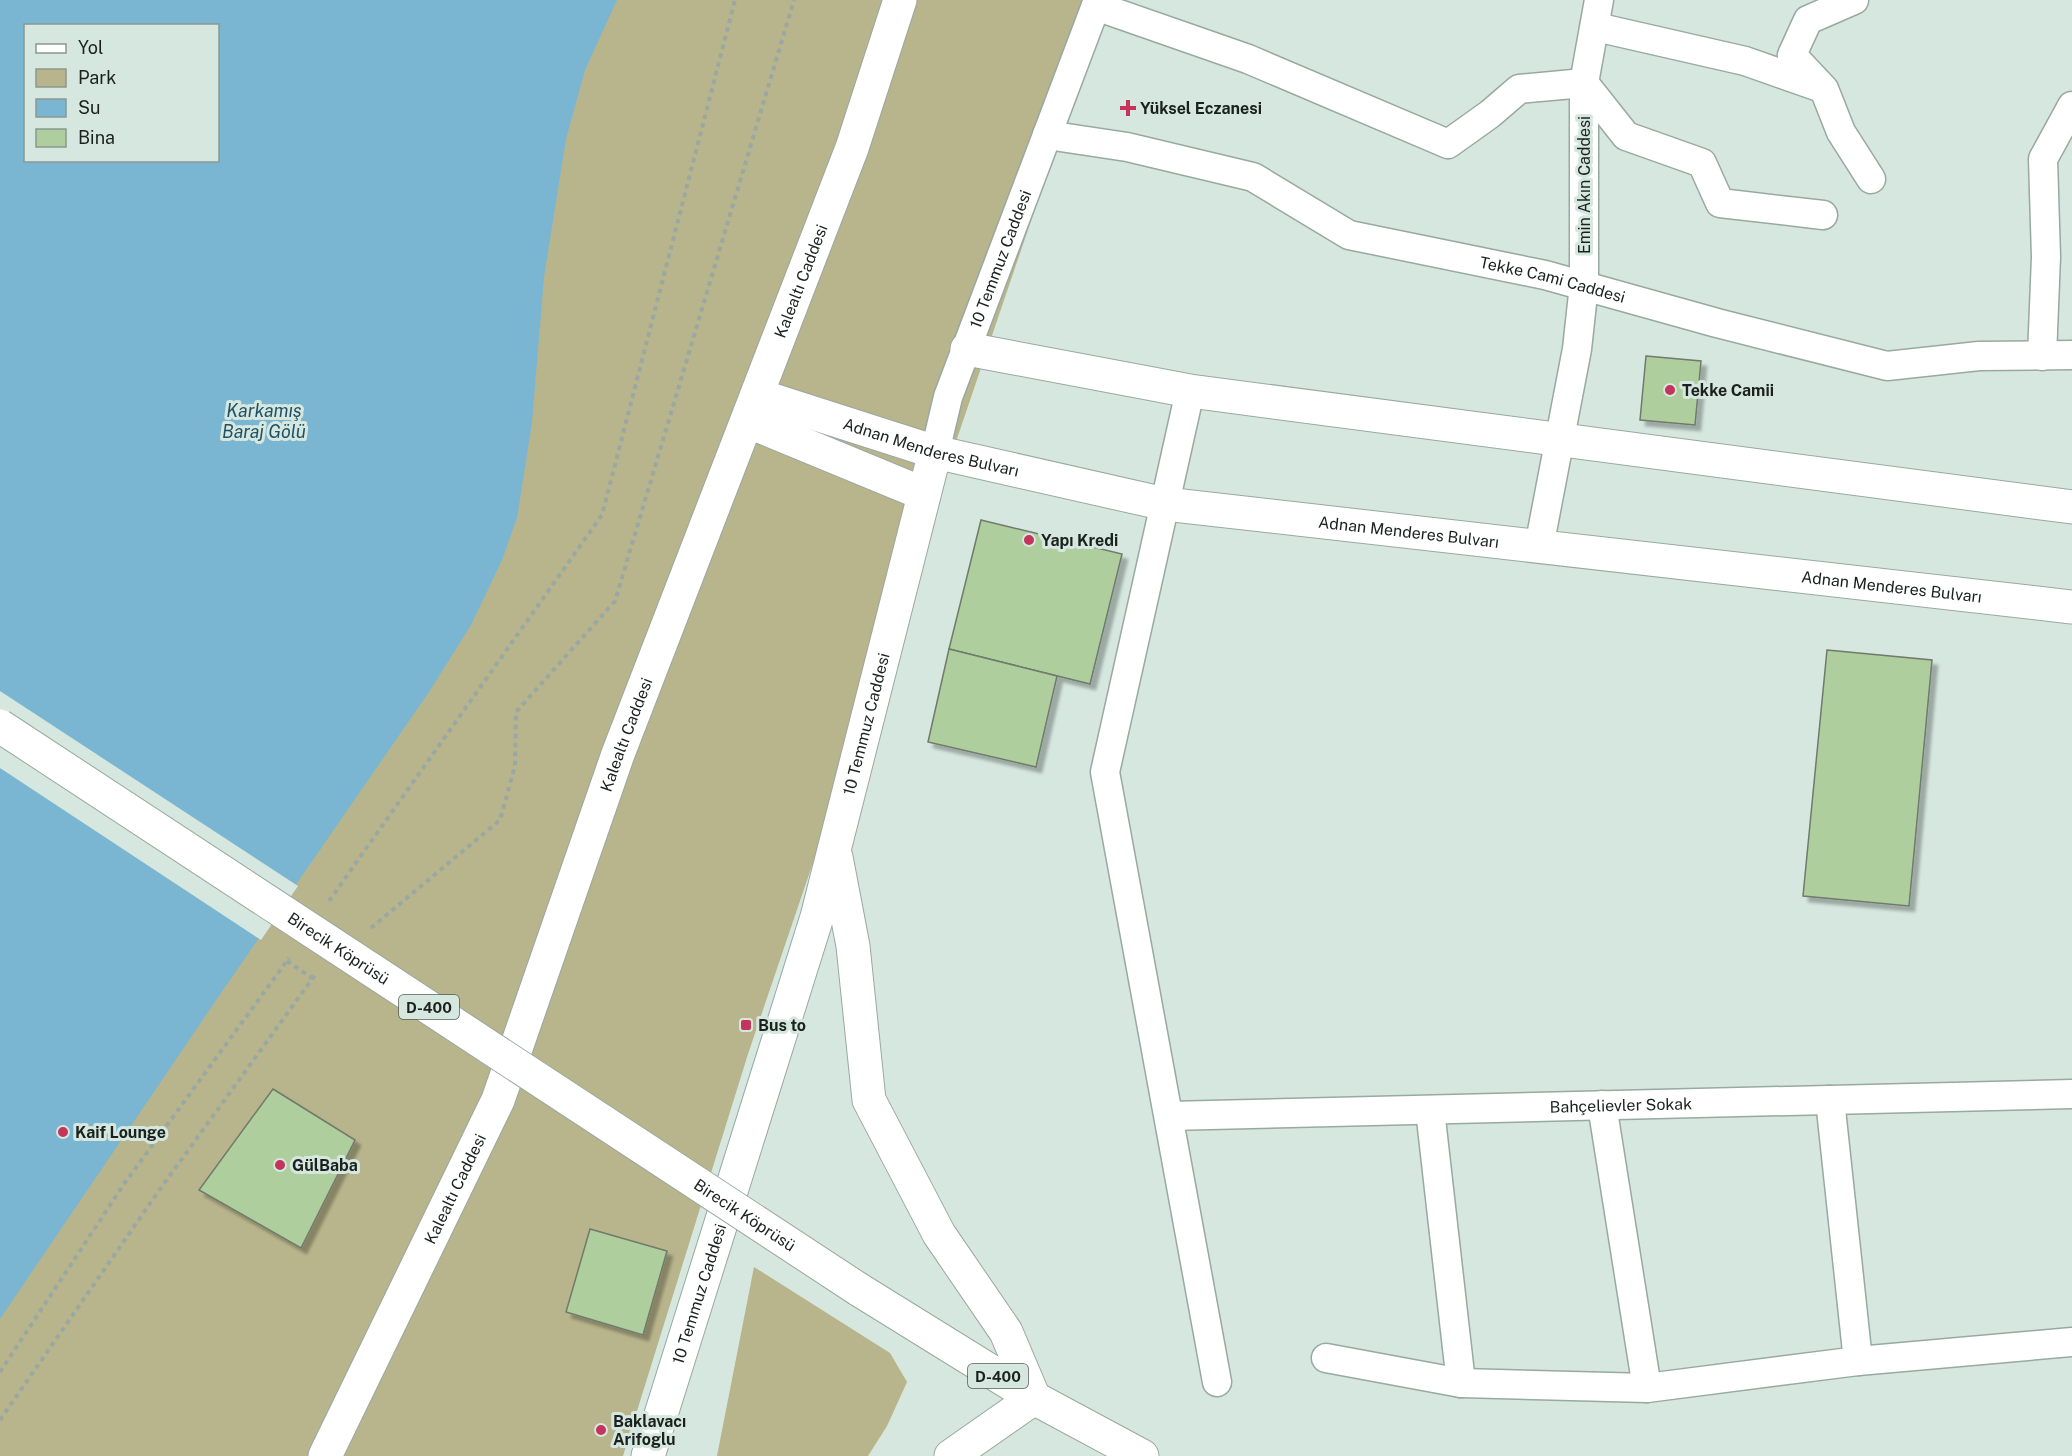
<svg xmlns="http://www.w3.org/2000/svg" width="2072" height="1456" font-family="'Public Sans',sans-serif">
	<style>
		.green { fill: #b8b48b }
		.water { fill: #7ab6d2; fill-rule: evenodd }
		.pier { fill: #d5e7df }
		.building { fill: #aece9d; stroke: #717a6d; stroke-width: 1.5; filter: url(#shadow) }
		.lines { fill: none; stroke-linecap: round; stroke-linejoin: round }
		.street-casing { stroke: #98a9a1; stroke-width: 31 }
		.secondary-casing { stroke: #98a9a1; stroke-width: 35 }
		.primary-casing { stroke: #98a9a1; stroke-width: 35 }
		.path { stroke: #99a8a2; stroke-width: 4; stroke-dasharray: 4.5 4.5; stroke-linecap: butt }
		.street { stroke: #fff; stroke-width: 28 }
		.secondary { stroke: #fff; stroke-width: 33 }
		.primary { stroke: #fff; stroke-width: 33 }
		.primary-bridge-casing { stroke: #98a9a1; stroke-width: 35; stroke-linecap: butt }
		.primary-bridge { stroke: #fff; stroke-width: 33 }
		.poi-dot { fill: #c4345b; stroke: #d5e7df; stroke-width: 2 }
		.labels { text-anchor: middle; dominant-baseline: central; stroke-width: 6; stroke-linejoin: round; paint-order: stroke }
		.shield { fill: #d5e7df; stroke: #525c58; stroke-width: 1.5 }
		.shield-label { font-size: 15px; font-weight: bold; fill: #1a211e }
		.poi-label { font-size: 16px; font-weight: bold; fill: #1a211e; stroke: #d5e7df; text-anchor: start }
		.street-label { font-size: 16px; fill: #1a211e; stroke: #d5e7df }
		.water-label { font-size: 18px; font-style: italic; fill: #215166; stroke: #d5e7df }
	</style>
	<defs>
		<filter id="shadow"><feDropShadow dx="5.5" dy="5.5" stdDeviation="1.5" flood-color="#0004"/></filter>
	</defs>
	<rect width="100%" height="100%" fill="#d5e7df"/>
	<!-- green -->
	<g class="green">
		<polygon points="578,0 1106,0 748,1054 623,1456 0,1456 0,1113"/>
		<polygon points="754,1267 890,1353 907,1382 887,1426 868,1456 717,1456"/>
	</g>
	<!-- water -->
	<path class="water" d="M0 0H617L585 70 566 139 544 277 532 422 517 518 502 560 471 625 429 692 223 990 0 1319ZM26 26H218V160H26Z"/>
	<!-- pier -->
	<polygon class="pier" points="0,691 298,886 261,940 0,768"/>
	<!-- building -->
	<g class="building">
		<polygon points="1646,356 1701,361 1695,425 1640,420"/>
		<polygon points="981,520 1122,554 1090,684 949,649"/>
		<polygon points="949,649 1057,676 1036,767 928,742"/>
		<polygon points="1827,650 1932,660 1909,906 1803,896"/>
		<polygon points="273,1089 355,1140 301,1248 199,1190"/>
		<polygon points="590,1229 667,1251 643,1335 566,1312"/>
	</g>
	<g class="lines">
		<defs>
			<g id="street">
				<polyline points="1854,0 1808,20 1792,55 1824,89 1841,132 1871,179"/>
				<polyline points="1096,6 1248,59 1448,144 1490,114 1519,89 1584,83 1626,136 1702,163 1720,203 1823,215"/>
				<polyline points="1596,27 1745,61 1819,87"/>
				<path id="s1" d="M1047 135 1127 147 1253 177 1349 235 1545 275 1717 323 1887 366 1979 356 2072 355"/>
				<polyline points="2042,356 2046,257 2043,159 2072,106"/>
				<polyline points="1190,391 1105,772 1217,1382"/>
				<path id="s2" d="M935 452 948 397 1098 0"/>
				<polyline points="1539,547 1577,349 1584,285 1584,83 1599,0"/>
				<polyline points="1830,1100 1858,1361"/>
				<polyline points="1602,1105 1647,1388"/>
				<polyline points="1430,1110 1461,1383"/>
				<path id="s3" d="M1169 1116 2072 1094"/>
				<polyline points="1326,1358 1461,1383 1647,1388 1858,1361 2072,1342"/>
			</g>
			<g id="secondary">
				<polyline points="967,349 1190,391 2072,507"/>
				<path id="s4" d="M757 395 935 452 1165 504 2072 607"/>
				<polyline points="747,421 924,494"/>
				<polyline points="836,857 853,946 869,1100 939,1234 1006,1332 1034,1398 951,1456"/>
				<path id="s5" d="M325 1456 498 1100 618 754 852 148 900 0"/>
				<path id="s6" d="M648 1456 817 917 935 452"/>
			</g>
			<polyline id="primary" points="858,1289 1034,1398 1142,1456"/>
		</defs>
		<!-- street casing -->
		<use href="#street" class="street-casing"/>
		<!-- secondary casing -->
		<use href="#secondary" class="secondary-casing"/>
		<!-- primary casing -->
		<use href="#primary" class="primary-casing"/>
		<!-- path -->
		<g class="path">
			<polyline points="329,901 602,515 735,0"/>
			<polyline points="371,928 500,820 515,766 516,712 615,601 794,0"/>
			<polyline points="287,961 312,978"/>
			<polyline points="0,1372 124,1184 289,958"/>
			<polyline points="0,1420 158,1192 315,975"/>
		</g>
		<!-- street -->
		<use href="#street" class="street"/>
		<!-- secondary -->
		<use href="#secondary" class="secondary"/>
		<!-- primary -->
		<use href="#primary" class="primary"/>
		<defs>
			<g id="primary-bridge">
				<path id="s7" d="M0 726 858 1289"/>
			</g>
		</defs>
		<!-- primary-bridge casing -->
		<use href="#primary-bridge" class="primary-bridge-casing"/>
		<!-- primary-bridge -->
		<use href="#primary-bridge" class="primary-bridge"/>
	</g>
	<!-- markers -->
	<g class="poi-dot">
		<path d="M1125 99h6v6h6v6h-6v6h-6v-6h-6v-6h6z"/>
		<circle cx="1670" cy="390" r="6"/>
		<circle cx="1029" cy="540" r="6"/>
		<rect x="740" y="1019" width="12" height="12" rx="3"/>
		<circle cx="63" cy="1132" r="6"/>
		<circle cx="280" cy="1165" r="6"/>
		<circle cx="601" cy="1430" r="6"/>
	</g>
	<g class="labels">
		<!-- shield labels -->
		<g class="shield">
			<rect x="399" y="995" width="60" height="24" rx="4.5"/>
			<rect x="968" y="1364" width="60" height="24" rx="4.5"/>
		</g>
		<g class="shield-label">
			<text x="429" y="1007">D-400</text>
			<text x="998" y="1376">D-400</text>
		</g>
		<!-- poi labels -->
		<g class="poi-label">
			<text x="1140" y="108">Yüksel Eczanesi</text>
			<text x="1682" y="390">Tekke Camii</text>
			<text x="1041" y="540">Yapı Kredi</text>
			<text x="758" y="1025">Bus to</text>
			<text x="75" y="1132">Kaif Lounge</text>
			<text x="292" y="1165">GülBaba</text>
			<text x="613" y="1421">Baklavacı<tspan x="613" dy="18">Arifoglu</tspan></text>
		</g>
		<!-- street labels -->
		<g class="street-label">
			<text transform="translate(1584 185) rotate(-90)">Emin Akın Caddesi</text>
			<text stroke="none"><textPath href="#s2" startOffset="204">10 Temmuz Caddesi</textPath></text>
			<text stroke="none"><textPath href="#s1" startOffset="531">Tekke Cami Caddesi</textPath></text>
			<text stroke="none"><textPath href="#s5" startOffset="1269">Kalealtı Caddesi</textPath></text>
			<text stroke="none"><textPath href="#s4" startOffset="182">Adnan Menderes Bulvarı</textPath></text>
			<text stroke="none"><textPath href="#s4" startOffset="668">Adnan Menderes Bulvarı</textPath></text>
			<text stroke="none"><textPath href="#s4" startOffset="1154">Adnan Menderes Bulvarı</textPath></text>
			<text stroke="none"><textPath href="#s6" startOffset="764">10 Temmuz Caddesi</textPath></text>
			<text stroke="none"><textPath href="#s5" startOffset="783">Kalealtı Caddesi</textPath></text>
			<text stroke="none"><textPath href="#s7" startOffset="405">Birecik Köprüsü</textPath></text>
			<text stroke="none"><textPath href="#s3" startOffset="452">Bahçelievler Sokak</textPath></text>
			<text stroke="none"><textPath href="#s5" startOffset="297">Kalealtı Caddesi</textPath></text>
			<text stroke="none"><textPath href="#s7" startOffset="891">Birecik Köprüsü</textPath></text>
			<text stroke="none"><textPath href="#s6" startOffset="170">10 Temmuz Caddesi</textPath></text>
		</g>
		<!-- water labels -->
		<g class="water-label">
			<text x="264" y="410">Karkamış<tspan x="264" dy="21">Baraj Gölü</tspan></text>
		</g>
	</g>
	<!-- legend -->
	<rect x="24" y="24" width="195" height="138" fill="#d5e7df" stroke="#8a9892" stroke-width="1.5"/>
	<rect x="36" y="44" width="30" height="9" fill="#ffffff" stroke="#8a9892" stroke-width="1.5"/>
	<text x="78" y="54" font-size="18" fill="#1a211e">Yol</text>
	<rect x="36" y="69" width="30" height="18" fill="#b8b48b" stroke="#8a9892" stroke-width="1.5"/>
	<text x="78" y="84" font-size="18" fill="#1a211e">Park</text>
	<rect x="36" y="99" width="30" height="18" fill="#7ab6d2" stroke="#8a9892" stroke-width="1.5"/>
	<text x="78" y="114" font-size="18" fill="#1a211e">Su</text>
	<rect x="36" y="129" width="30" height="18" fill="#aece9d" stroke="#8a9892" stroke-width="1.5"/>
	<text x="78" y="144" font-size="18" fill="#1a211e">Bina</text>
</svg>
